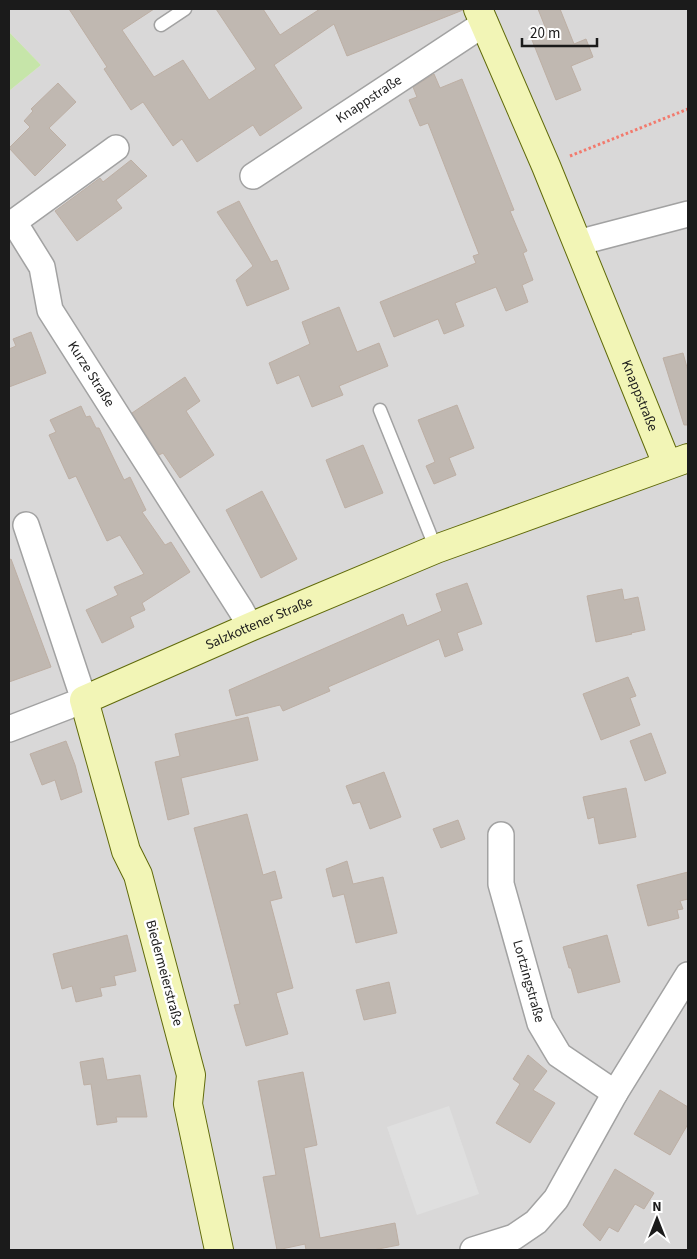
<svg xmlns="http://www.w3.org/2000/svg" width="697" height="1259" font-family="'Source Sans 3',sans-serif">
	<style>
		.residential { fill: #d9d8d8 }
		.grass { fill: #c6e5a9 }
		.parking { fill: #dfdfdf }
		.building { fill: #c0b8b1; stroke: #bdafa4 }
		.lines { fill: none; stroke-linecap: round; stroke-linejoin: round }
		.lane-casing { stroke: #a2a2a2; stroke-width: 15 }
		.street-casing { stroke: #a2a2a2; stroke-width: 28 }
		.secondary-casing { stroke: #606a0a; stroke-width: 30 }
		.path { stroke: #f27a6d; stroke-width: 3; stroke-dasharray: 2.5 2.5; stroke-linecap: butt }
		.lane { stroke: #fff; stroke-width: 12 }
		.street { stroke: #fff; stroke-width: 25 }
		.secondary { stroke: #f2f5b6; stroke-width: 28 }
		.labels { text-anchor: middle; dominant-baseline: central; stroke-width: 5; stroke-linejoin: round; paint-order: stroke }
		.street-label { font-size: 14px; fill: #1b1b1b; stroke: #fff }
	</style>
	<rect width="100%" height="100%" fill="#ece9e1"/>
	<!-- residential -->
	<polygon class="residential" points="9,9 688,9 688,1250 9,1250 9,91 41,65 9,32"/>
	<!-- grass -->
	<polygon class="grass" points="9,32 41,65 9,91"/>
	<!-- parking -->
	<polygon class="parking" points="449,1106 479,1194 417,1215 387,1127"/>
	<!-- building -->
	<g class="building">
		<polygon points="69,9 154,9 122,30 154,77 183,60 209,100 256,69 216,9 263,9 280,35 320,9 463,10 347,56 334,24 274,65 302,108 260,136 253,125 197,162 182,139 173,146 143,102 131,110 104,69 107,67"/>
		<polygon points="538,9 560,9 574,44 586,39 593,57 571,66 581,90 556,100 530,35 546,29"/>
		<polygon points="434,74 440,88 462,79 514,210 510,211 527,251 523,253 533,280 522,285 528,302 506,311 496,287 455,303 464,326 444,334 438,319 394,337 380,302 476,263 473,256 479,254 428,123 420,126 409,100 417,97 413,87"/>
		<polygon points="58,83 76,102 49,128 66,145 35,176 9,148 30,127 24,121 33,111 31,109"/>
		<polygon points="131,160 147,176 116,200 122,208 77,241 55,211 100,178 103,182"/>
		<polygon points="239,201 271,262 277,260 289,289 247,306 236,280 253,266 217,212"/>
		<polygon points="339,307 357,352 379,343 388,366 339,386 343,395 312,407 299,375 277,384 269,363 310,344 302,322"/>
		<polygon points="31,332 46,373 9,387 9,349 16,346 13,339"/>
		<polygon points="683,353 688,371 688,425 684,425 663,358"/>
		<polygon points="185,377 200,401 186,411 214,455 180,478 163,453 159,455 132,413"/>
		<polygon points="457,405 474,448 449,458 456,475 434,484 426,466 435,462 418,420"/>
		<polygon points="81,406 86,417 90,416 96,428 99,428 124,480 130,477 146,510 142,512 165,545 171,542 190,572 142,603 145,610 130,617 134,627 102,643 86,610 118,595 114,587 144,574 120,535 107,541 76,476 69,479 49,435 56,432 50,420"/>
		<polygon points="363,445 383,493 345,508 326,460"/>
		<polygon points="262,491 297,559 261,578 226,510"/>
		<polygon points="11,559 51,667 9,682 9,560"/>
		<polygon points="467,583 482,624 457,633 463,650 445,657 439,639 328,687 330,691 283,711 280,705 236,716 229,690 403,614 407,626 442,611 436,594"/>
		<polygon points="622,589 624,600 638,597 645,630 631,633 632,634 596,642 587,596"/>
		<polygon points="628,677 636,696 630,698 640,725 601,740 583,694"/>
		<polygon points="248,717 258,760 181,778 189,814 168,820 155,762 180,756 175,734"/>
		<polygon points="651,733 666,773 645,781 630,741"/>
		<polygon points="66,741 75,765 82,792 61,800 55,780 42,785 30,754"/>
		<polygon points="384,772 401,817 370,829 360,802 353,804 346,786"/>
		<polygon points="626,788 636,837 599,844 594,817 588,819 583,797"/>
		<polygon points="247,814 263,875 275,871 282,898 270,901 293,988 276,993 288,1034 246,1046 234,1005 240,1004 194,828"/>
		<polygon points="458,820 465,839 441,848 433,829"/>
		<polygon points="347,861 353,884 383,877 397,933 356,943 344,894 333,897 326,869"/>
		<polygon points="688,872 688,899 680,901 683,909 677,910 679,918 648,926 637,885"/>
		<polygon points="127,935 136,971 114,976 116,985 100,988 102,996 76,1002 72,986 62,989 53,954"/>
		<polygon points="607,935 620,982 578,993 571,968 569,968 563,947"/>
		<polygon points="389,982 396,1013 364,1020 356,990"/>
		<polygon points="528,1055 547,1071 533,1090 555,1103 530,1143 496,1123 520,1084 513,1079"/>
		<polygon points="103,1058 107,1080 140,1075 147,1117 116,1117 117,1122 97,1125 91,1084 84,1085 80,1062"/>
		<polygon points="303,1072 317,1145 304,1148 320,1238 395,1223 399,1245 373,1250 306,1250 305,1244 277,1250 263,1177 276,1175 258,1081"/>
		<polygon points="660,1090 688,1107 688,1124 670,1155 634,1134"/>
		<polygon points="615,1169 654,1193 644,1209 635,1204 618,1232 609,1227 600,1241 583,1225"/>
	</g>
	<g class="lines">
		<defs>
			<g id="lane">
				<polyline points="161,25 185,9"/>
				<polyline points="380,410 436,549"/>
			</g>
			<g id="street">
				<path id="s1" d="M116 148 14 222 42 267 50 310 241 610 250 627"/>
				<path id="s2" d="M253 176 485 23"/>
				<polyline points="577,243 688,214"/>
				<polyline points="9,729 84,700 26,525"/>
				<path id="s3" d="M501 835V884L540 1023 559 1055 615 1093"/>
				<polyline points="473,1250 514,1237 536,1222 556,1199 615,1093 688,975"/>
			</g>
			<g id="secondary">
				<path id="s4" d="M478 9 546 166 667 464"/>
				<path id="s5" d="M219 1250 188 1104 191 1075 138 875 126 851 84 700 250 627 436 549 688 458"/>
			</g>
		</defs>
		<!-- lane casing -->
		<use href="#lane" class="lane-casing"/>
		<!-- street casing -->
		<use href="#street" class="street-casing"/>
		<!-- secondary casing -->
		<use href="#secondary" class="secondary-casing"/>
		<!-- path -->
		<polyline class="path" points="570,156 688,109"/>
		<!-- lane -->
		<use href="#lane" class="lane"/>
		<!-- street -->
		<use href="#street" class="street"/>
		<!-- secondary -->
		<use href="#secondary" class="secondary"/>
	</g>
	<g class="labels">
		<!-- street labels -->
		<g class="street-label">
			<text stroke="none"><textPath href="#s2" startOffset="139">Knappstraße</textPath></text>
			<text stroke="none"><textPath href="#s1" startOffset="299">Kurze Straße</textPath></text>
			<text stroke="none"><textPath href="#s4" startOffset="419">Knappstraße</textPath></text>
			<text stroke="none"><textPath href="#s5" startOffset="760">Salzkottener Straße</textPath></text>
			<text transform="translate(164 973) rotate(75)">Biedermeierstraße</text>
			<text stroke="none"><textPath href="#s3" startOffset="150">Lortzingstraße</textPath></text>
		</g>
	</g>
	<!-- border -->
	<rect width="697" height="1259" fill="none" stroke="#1b1b1b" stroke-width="20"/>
	<!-- north arrow -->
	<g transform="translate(657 1219)" stroke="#ffffff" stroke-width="4" paint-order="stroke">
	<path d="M0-4L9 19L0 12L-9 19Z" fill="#1b1b1b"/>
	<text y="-8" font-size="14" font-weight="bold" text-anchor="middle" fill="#1b1b1b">N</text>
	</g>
	<!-- scale -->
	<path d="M522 38v8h75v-8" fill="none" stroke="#1b1b1b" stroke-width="2.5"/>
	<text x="530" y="38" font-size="15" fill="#1b1b1b" stroke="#ffffff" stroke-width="4" paint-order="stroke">20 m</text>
</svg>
